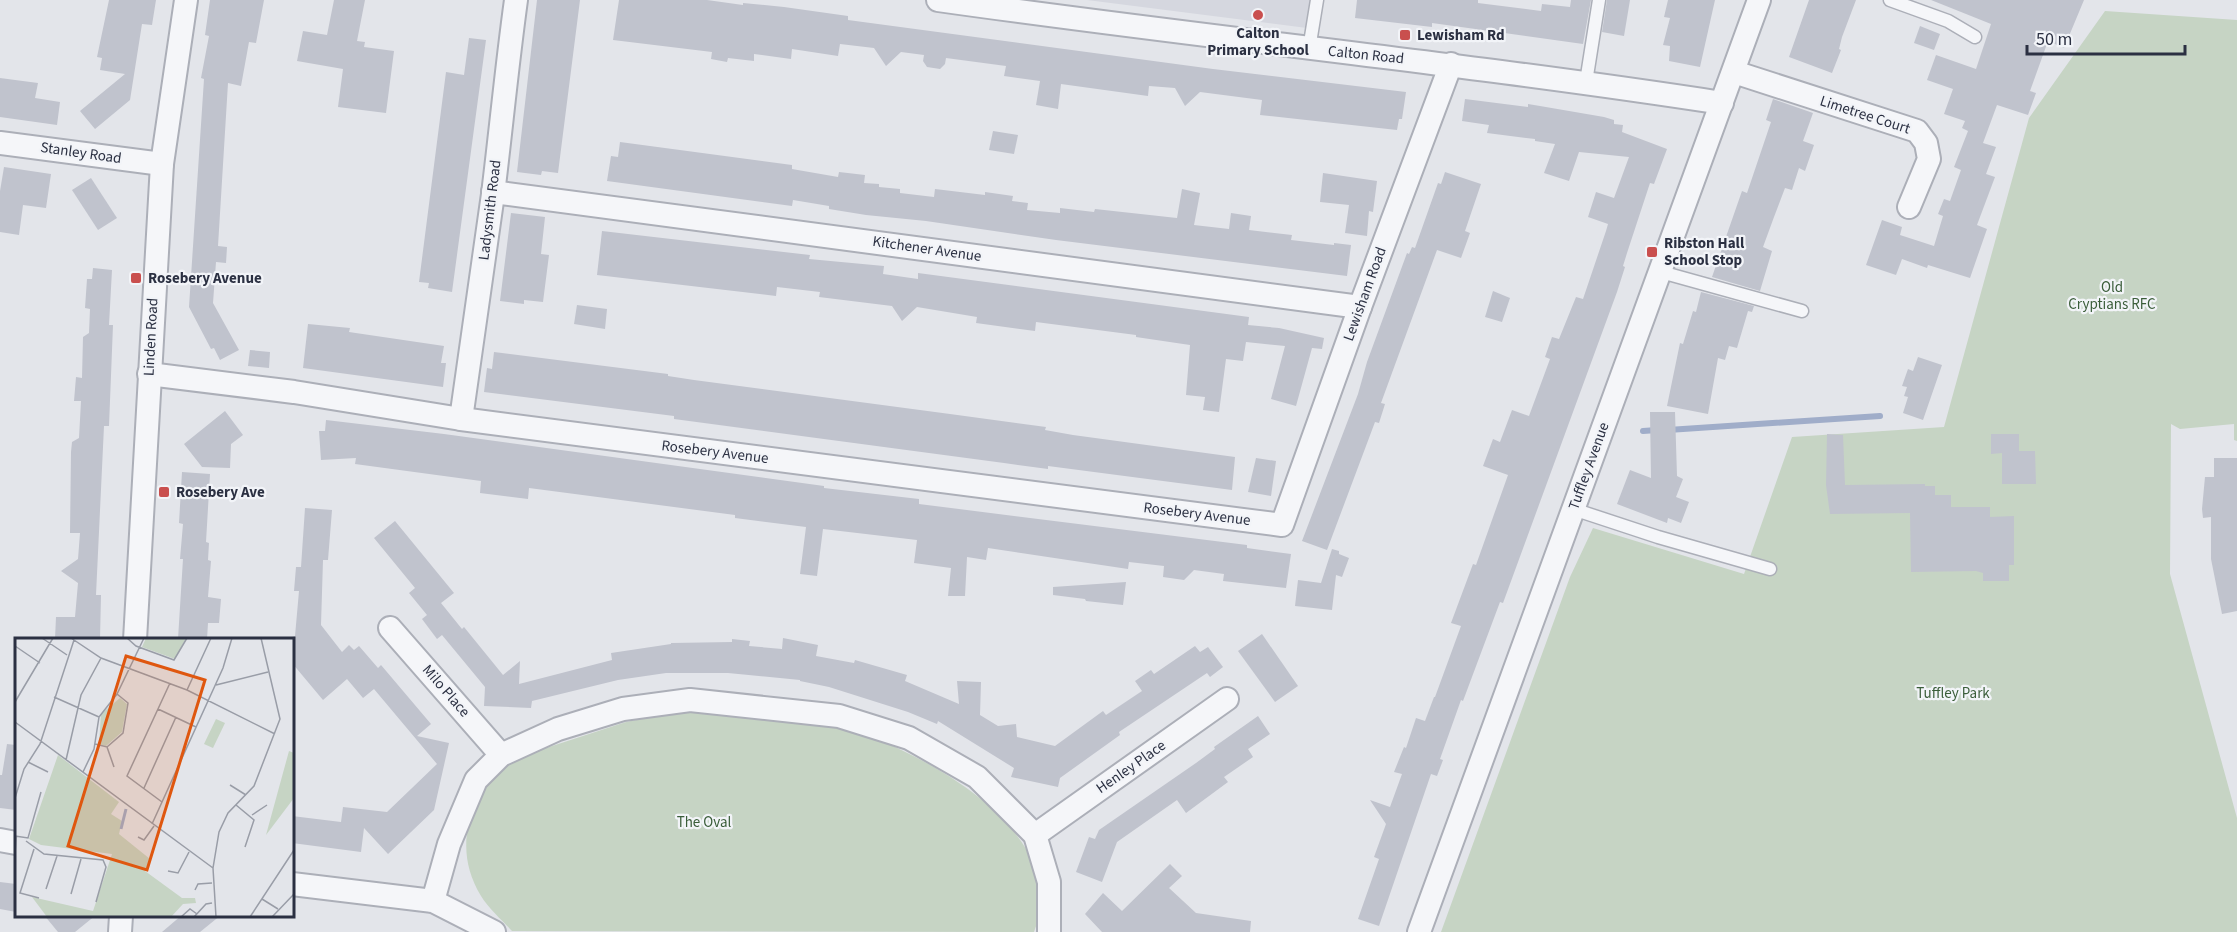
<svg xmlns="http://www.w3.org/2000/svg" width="2237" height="932" font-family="'Source Sans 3',sans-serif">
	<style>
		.built { fill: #d5d7df }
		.green { fill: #c6d4c4 }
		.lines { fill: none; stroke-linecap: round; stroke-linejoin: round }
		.stream { stroke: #a0adc9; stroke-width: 6 }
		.building { fill: #c0c3cd }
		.service-casing { stroke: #acafb8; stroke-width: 15 }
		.minor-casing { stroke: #acafb8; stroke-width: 26 }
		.service { stroke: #f5f6f9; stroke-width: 12 }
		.minor { stroke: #f5f6f9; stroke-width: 22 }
		.poi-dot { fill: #c94f4e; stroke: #f2f4f8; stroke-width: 2 }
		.labels { text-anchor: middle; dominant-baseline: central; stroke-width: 4.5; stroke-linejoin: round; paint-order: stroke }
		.poi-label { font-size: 15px; font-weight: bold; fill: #2b3042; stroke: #f2f4f8; text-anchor: start }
		.street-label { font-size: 15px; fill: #2b3042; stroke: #f2f4f8 }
		.park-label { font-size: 15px; fill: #3a5d39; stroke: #f2f4f8 }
		.inset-river { fill: none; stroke: #a0adc9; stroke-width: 3 }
		.inset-road { fill: none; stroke: #999da7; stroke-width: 1.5 }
		.view { fill: #df570f; fill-opacity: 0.15; stroke: #df570f; stroke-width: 3 }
		.inset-edge { fill: none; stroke: #2b3042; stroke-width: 3 }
	</style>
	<rect width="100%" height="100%" fill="#e3e5ea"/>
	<!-- built -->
	<polygon class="built" points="1087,0 1310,0 1307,28"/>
	<!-- green -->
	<g class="green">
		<polygon points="2105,11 2237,20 2237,441 2234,440 2234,424 2180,429 2171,424 2170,574 2237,818 2237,932 1441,932 1570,577 1593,528 1744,574 1792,437 1944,427 2029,118"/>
		<path d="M713 710C740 713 767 716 795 719 808 720 823 720 835 724 913 747 1075 828 1034 932L512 931C502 920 489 909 481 896 451 846 470 798 509 760L626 722 671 713Z"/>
	</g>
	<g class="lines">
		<!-- stream -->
		<g class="stream">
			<polyline points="1668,430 1880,416"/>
			<polyline points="1643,431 1657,430"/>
		</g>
	</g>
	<!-- building -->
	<g class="building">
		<polygon points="109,0 156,0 152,25 142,24 130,100 95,129 80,111 125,74 100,70 102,58 97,57"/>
		<polygon points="210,0 264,0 256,43 249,42 241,86 228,83 218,246 227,247 226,263 216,262 213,303 239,350 220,360 214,348 211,349 189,307 204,79 201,78 209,36 205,35"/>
		<polygon points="334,0 365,0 357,41 365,42 364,47 394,51 386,113 338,107 343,69 297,61 303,31 327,35"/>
		<polygon points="537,0 580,0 558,173 542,171 541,175 517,172"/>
		<polygon points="619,0 707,0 743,5 743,3 784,7 848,16 848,20 1213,69 1406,92 1402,119 1399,119 1397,130 1260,115 1262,100 1200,92 1185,106 1175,88 1149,86 1148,96 1061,84 1058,109 1036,105 1040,81 1004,76 1006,66 946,58 945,64 940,69 927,67 923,61 924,55 901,52 886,66 874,48 840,44 838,56 792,49 791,59 754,54 754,61 728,58 727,62 711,59 712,52 613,40"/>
		<polygon points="1357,0 1478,0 1478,3 1541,11 1542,4 1570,7 1571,0 1591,0 1583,44 1432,23 1432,27 1355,18"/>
		<polygon points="1607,0 1630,0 1624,36 1602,32"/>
		<polygon points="1668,0 1715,0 1700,67 1669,61 1670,46 1663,45 1670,18 1664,17"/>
		<polygon points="1809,0 1856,0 1842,37 1839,49 1841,50 1832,73 1789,57"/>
		<polygon points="1931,0 2084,0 2064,48 2048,41 2030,91 2036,93 2028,115 1997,105 1983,143 1996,147 1986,174 1995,177 1977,225 1987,229 1970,278 1928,265 1927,268 1902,259 1896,275 1866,265 1882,220 1902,227 1900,235 1934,246 1943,216 1938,214 1944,199 1950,201 1961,170 1954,167 1968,131 1962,128 1965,121 1944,114 1953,89 1927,80 1936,55 1976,69 1991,24"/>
		<polygon points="1920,26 1940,34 1934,50 1914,43"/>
		<polygon points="469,38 486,40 452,292 428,288 429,283 419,282 446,72 464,75"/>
		<polygon points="0,78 38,83 35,98 60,102 57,125 0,117"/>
		<polygon points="1465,99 1528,107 1528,104 1540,106 1604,117 1614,120 1614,124 1623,125 1622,132 1667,149 1654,184 1650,183 1627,253 1623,266 1625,267 1617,292 1503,603 1500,602 1463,701 1461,700 1440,759 1443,760 1437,776 1431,774 1379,926 1358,919 1379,859 1374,857 1386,824 1370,800 1390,807 1402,774 1394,772 1404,747 1406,748 1416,718 1425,721 1434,697 1435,697 1461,626 1451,623 1473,564 1476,565 1508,475 1483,466 1493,439 1500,442 1512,410 1529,416 1550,359 1545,357 1552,337 1559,339 1576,297 1583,299 1606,231 1608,224 1588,217 1596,192 1614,198 1629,157 1579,152 1569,181 1544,173 1555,144 1535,141 1535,139 1487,133 1489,125 1462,121"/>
		<polygon points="1773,99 1813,113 1803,141 1814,145 1805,171 1799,168 1792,190 1785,188 1774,217 1763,247 1772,251 1760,291 1712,277 1742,191 1747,193 1771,122 1766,120"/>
		<polygon points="993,131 1018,135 1014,154 989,150"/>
		<polygon points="620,142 792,165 792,169 838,177 839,172 865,175 864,183 879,184 879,187 900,189 900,193 934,197 935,189 985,195 985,192 1013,196 1012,201 1028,203 1027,210 1060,213 1060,208 1094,212 1095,209 1177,218 1182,189 1200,193 1194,225 1229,229 1231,213 1251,216 1249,230 1292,235 1291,240 1334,245 1334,243 1351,245 1347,276 1056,240 926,221 866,215 829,209 829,206 793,200 792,206 607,181 611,156 618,157"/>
		<polygon points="4,167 51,174 46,208 23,205 19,235 0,232 0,191"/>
		<polygon points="1445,172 1481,184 1465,231 1470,233 1461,258 1437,250 1381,403 1385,404 1379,423 1375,422 1327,550 1302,541 1358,394 1367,362 1407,253 1409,254 1412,247 1415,248 1438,183 1441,184"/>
		<polygon points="1323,173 1377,181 1373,212 1369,211 1367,236 1345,233 1349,205 1320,202"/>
		<polygon points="91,178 117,218 98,230 72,190"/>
		<polygon points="511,213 545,217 541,254 549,255 543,302 524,300 524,304 500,301"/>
		<polygon points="602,231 810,255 809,259 884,266 883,274 918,279 918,273 1249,317 1248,325 1279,328 1324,338 1322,349 1312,348 1296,406 1271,399 1285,346 1246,342 1243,361 1226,359 1219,412 1203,410 1205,397 1186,395 1190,345 1136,337 1136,335 1036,322 1035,331 976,323 977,317 917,307 902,321 892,306 819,297 820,292 777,287 776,296 597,275"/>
		<polygon points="93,268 112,270 109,325 113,325 109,426 104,426 96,595 101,595 100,639 55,639 56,617 75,617 78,583 61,571 78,559 80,533 70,533 71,452 72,442 79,438 81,401 74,401 76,377 82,378 83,337 89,333 90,309 85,308 87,279 92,279"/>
		<polygon points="1493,291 1510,298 1502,322 1485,317"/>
		<polygon points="1701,292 1754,306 1752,312 1748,311 1737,348 1729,346 1725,360 1718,358 1708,414 1667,406 1680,343 1683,344 1693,311 1696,312"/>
		<polygon points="577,305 607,309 605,329 574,324"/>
		<polygon points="308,324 350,328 349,332 444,346 441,363 446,363 443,387 303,368"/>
		<polygon points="250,350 270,352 269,368 248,366"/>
		<polygon points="494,352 668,374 668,376 694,380 950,414 1046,427 1045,430 1073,435 1235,457 1232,490 1048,466 1048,469 1004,463 674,419 674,416 484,392 487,368 492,369"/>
		<polygon points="1918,357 1942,365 1923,420 1903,413 1908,397 1904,396 1907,387 1902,386 1908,369 1913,371"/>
		<polygon points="225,411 243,435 231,444 230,468 202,467 184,444"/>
		<polygon points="1650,412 1675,412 1677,476 1683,479 1676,497 1689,502 1681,523 1668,518 1667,523 1617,504 1630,470 1651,478"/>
		<polygon points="326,420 444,434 824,486 824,488 919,499 919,504 1247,545 1247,548 1291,554 1286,588 1223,581 1224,574 1194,570 1184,580 1163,577 1164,566 1129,562 1128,569 988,548 986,560 967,557 965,596 948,596 951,568 914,563 917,540 823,529 817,576 800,574 806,527 735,518 735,515 529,488 528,499 480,493 481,481 355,464 356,458 321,460 319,431 325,431"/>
		<polygon points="1827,434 1843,435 1845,485 1925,484 1925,486 1935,486 1935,495 1951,495 1951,507 1990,507 1990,517 2014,516 2014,565 2009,565 2009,581 1983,581 1983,573 1976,571 1911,572 1910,513 1830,514 1826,485"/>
		<polygon points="1991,434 2019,434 2019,451 2035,451 2036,484 2002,484 2002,453 1991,454"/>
		<polygon points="1256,458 1276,461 1271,496 1248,492"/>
		<polygon points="2214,458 2237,458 2237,611 2222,614 2211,559 2211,517 2203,518 2202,509 2205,477 2214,477"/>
		<polygon points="182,472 210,474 206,542 209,543 208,560 211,561 208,597 221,599 219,623 208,623 207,639 178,639 183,559 180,559 183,524 179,523"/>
		<polygon points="305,508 332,510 328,560 323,560 321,625 342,652 349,645 354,650 359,646 378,668 381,665 431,724 417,736 449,743 434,810 388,854 364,828 361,852 292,843 292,816 341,822 343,807 387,812 437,764 374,689 363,698 347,679 323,700 292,663 292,637 295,636 299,591 294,591 296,567 301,567"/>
		<polygon points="395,521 454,593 441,603 462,629 464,627 503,675 520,661 519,684 612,660 611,653 671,644 671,643 732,642 732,639 750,641 749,646 782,649 783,638 818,645 816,656 854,663 855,660 907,675 905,681 959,704 957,681 981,682 980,715 998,726 1016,724 1017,737 1055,746 1103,711 1106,715 1142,691 1135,681 1151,670 1154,674 1195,646 1200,652 1208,647 1223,667 1210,677 1207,673 1119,732 1120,735 1060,778 1058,787 1011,777 1014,768 938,721 937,724 908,712 829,687 800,681 800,680 728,673 666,673 618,680 532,701 531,708 484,706 485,687 442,635 437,639 422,619 427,615 409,593 415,588 374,538"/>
		<polygon points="1332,549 1339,551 1339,554 1349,558 1342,577 1336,575 1332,610 1295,606 1298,580 1321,583"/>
		<polygon points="1126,582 1123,605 1086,601 1085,599 1053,595 1053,587"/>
		<polygon points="1262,634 1298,686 1275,702 1238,651"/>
		<polygon points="1258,716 1270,734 1248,749 1253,757 1224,777 1228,782 1186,813 1177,800 1117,842 1102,882 1076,872 1089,837 1095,839 1099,830 1196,763 1215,749 1214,747"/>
		<polygon points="7,744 16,745 16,810 0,808 0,775 2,775"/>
		<polygon points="1170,864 1182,876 1169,888 1196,913 1251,921 1250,932 1102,932 1085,914 1103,893 1122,911"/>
		<polygon points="0,882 16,884 16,912 0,909"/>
		<polygon points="44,915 96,915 75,932 58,932"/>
		<polygon points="182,915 221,915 200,932 162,932"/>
	</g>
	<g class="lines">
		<defs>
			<g id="service">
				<polyline points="1890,0 1948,21 1975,37"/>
				<polyline points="1309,49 1317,0"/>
				<polyline points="1586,82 1599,0"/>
				<polyline points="1661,272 1802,311"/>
				<polyline points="1573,509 1658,537 1770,569"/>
			</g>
			<g id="minor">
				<path d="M938 0C1199 37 1461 63 1722 103"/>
				<polyline points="1734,72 1917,131 1926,143 1929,159 1909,207"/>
				<polyline points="0,143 162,164"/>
				<polyline points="493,192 1360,307"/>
				<polyline points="149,374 294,392 461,419 1282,525 1360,307 1451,64"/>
				<path d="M461 419C472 344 483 269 493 194 501 129 507 65 516 0"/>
				<polyline points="390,628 501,755"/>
				<polyline points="135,640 162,164 186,0"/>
				<polyline points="1035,835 1227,699"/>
				<polyline points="0,840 16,843"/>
				<polyline points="292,884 433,901 494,932"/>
				<polyline points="433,901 449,844 476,780 501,755 558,729 623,709 690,700 839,716 909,738 977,777 1035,835 1049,882 1049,932"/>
				<polyline points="120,932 121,916"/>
				<polyline points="1419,932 1759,0"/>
			</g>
		</defs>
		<!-- service casing -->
		<use href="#service" class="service-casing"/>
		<!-- minor casing -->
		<use href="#minor" class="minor-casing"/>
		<!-- service -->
		<use href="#service" class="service"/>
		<!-- minor -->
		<use href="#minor" class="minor"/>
	</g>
	<!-- markers -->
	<g class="poi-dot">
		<circle cx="1258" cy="15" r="6"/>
		<rect x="1399" y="29" width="12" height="12" rx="3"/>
		<rect x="1646" y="246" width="12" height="12" rx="3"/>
		<rect x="130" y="272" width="12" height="12" rx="3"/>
		<rect x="158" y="486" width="12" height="12" rx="3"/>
	</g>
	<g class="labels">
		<!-- poi labels -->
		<g class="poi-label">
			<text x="1258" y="33" text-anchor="middle">Calton<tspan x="1258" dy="17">Primary School</tspan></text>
			<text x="1417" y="35">Lewisham Rd</text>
			<text x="1664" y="243">Ribston Hall<tspan x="1664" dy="17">School Stop</tspan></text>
			<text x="148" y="278">Rosebery Avenue</text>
			<text x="176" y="492">Rosebery Ave</text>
		</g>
		<!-- street labels -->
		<g class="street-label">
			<text transform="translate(1366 55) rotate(6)">Calton Road</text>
			<text transform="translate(1865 115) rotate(18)">Limetree Court</text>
			<text transform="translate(81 153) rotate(8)">Stanley Road</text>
			<text transform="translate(490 210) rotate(-83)">Ladysmith Road</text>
			<text transform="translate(927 249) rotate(8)">Kitchener Avenue</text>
			<text transform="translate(1365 294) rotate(-70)">Lewisham Road</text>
			<text transform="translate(151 337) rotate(-87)">Linden Road</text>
			<text transform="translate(715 452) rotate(7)">Rosebery Avenue</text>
			<text transform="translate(1589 466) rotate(-70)">Tuffley Avenue</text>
			<text transform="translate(1197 514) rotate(7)">Rosebery Avenue</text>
			<text transform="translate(446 691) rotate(49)">Milo Place</text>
			<text transform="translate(1131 767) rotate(-35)">Henley Place</text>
		</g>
		<!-- park labels -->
		<g class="park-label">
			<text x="2112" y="287">Old<tspan x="2112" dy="17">Cryptians RFC</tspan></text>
			<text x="1953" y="693">Tuffley Park</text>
			<text x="704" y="822">The Oval</text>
		</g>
	</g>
	<!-- overview -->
	<g transform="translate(15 638)">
		<rect width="279" height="279" fill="#e3e5ea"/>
		<path d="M131 0H171L160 21 127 9ZM105 60 112 66 107 94 91 108 84 106 86 76ZM201 81 210 85 198 110 189 106ZM274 113 279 115V160L251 197ZM43 117 104 164 96 176 107 183 104 196 135 221 130 233 167 260H180L181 265 168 266 156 279H32L17 259 78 273 97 216 26 207 14 201Z" fill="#c6d4c4"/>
		<path class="inset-river" d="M106 191 111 171"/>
		<path class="inset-road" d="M27 0 52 17M56 0 86 20 172 52 260 96M112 0 121 8 159 22 172 0M0 8 25 25M201 47 253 34M172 52 196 0M39 59 84 79M0 64 38 0M143 71 181 89M0 84 198 230M80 106 92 109 108 95 113 65 102 56M92 109 99 129M51 122 66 57 86 20M13 124 33 134M68 134 79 111 84 79 102 56 129 0M215 147 231 157M129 150 161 79M0 160 9 131 25 106 59 2M147 164 112 138 155 45M221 167 239 182 230 209M237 177 252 167M137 186 208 30 217 0M0 198 13 200 26 154M123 199 129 202 139 188M11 203 29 216 88 222 91 229 81 264M19 211 5 255 24 260M0 218 1 198M153 233 163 235 174 214M31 251 42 218M180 252 183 246 197 245M56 256 66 221M247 261 263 271M166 279 175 271 182 276M179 279 191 266 197 265M201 279 198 230 204 194 213 175 239 148 265 81 246 0M235 279 279 212M257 279 279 256"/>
		<path class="view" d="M111 18 190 42 132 232 53 208Z"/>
		<rect width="279" height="279" class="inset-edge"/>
	</g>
	<!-- scale -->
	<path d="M2027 45v9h158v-9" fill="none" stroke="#2b3042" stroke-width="3"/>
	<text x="2036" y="45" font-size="18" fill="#2b3042" stroke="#f2f4f8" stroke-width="4.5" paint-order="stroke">50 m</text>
</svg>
